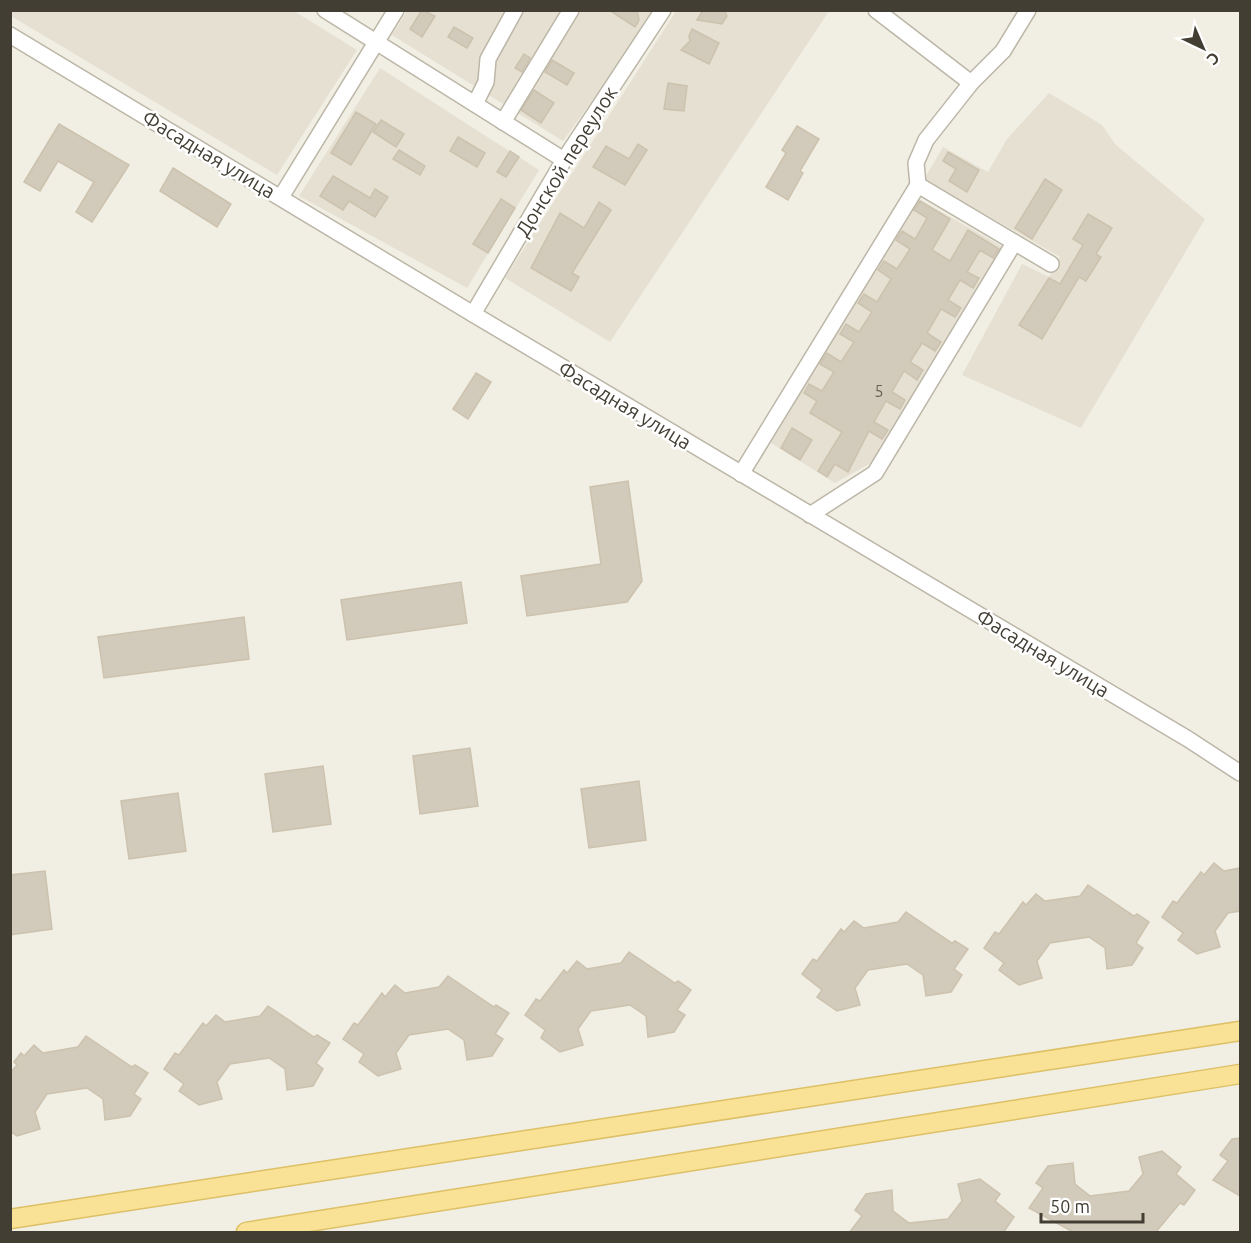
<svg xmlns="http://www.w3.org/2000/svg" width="1251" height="1243" font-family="Ubuntu,sans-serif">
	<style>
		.residential { fill: #e5e0d2 }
		.building { fill: #d2caba; stroke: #ccc2ae; stroke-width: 1.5 }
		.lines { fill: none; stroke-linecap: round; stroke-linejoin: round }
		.minor-casing { stroke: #bcb6a7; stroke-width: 18 }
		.major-casing { stroke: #ddc066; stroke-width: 21 }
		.minor { stroke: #fff; stroke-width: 15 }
		.major { stroke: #f9e295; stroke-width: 18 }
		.labels { text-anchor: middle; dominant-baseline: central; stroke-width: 5; stroke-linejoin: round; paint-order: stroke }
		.number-label { font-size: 16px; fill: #676156 }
		.street-label { font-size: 20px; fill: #433e34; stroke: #fff }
	</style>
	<rect width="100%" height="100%" fill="#f1eee4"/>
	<!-- residential -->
	<g class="residential">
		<polygon points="11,10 294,11 357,50 277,175 11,16"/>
		<polygon points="407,11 657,11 563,141 392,35"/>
		<polygon points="676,11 829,11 610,342 505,278"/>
		<polygon points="380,68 539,170 467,288 299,196"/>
		<polygon points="1049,93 1102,125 1116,145 1205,219 1081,428 962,375 1022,264 1049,277 1060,257 924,179 943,147 988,172 1007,139"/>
		<polygon points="917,198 1003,247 871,463 835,483 771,443"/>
	</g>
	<!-- building -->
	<g class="building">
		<polygon points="422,10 435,16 422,37 410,29"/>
		<polygon points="609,10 637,10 639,20 635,27"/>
		<polygon points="703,10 724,10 727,16 722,24 697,20"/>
		<polygon points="454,27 473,38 467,48 448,37"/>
		<polygon points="692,29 719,43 709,64 681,50 690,41 689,36"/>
		<polygon points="524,54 530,58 522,72 515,68"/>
		<polygon points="552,60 574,73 567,85 545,72"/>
		<polygon points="668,83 687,86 684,111 664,109"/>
		<polygon points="534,90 554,103 541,123 521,110"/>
		<polygon points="356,112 376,124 351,165 331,153"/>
		<polygon points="381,120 404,134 396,147 373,132"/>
		<polygon points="59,124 129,165 92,222 76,212 94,182 58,161 40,191 24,182"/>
		<polygon points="797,126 819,139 800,171 803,173 788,200 766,187 786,153 782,150"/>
		<polygon points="458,137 485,153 477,167 450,151"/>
		<polygon points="638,144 647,150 625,185 593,167 606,146 629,159"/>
		<polygon points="399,150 425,166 420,175 393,159"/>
		<polygon points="510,151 519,157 506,177 497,172"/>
		<polygon points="948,152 979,170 967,192 949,181 956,169 943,161"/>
		<polygon points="173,168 231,204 217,227 160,191"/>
		<polygon points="333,176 370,198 375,189 388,197 375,217 349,201 343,210 320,196"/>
		<polygon points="1045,179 1062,190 1032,239 1015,228"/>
		<polygon points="501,199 515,208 488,253 473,244"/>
		<polygon points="920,201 950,219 932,250 950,261 968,230 999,249 993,258 980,250 967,272 979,278 973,288 960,280 948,300 961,308 955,317 941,309 927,333 941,342 935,351 922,343 910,362 923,370 917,380 904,371 892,392 905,400 900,409 886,401 874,422 888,430 882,439 869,431 848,472 835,464 827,477 818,471 842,432 810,413 817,401 804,393 809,384 822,391 834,372 820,364 827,353 841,362 854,342 840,334 846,324 859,332 872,312 858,303 864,294 877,302 891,279 878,270 884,261 897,269 910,249 896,240 902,231 915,239 927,218 914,210"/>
		<polygon points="599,202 611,210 572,273 579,277 571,291 531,268 560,213 584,228"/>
		<polygon points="1088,214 1112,228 1096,254 1101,257 1086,281 1079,277 1042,339 1019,325 1049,278 1060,284 1083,245 1073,239"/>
		<polygon points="476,373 491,382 468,419 453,409"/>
		<polygon points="792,428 812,440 800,460 781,448"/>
		<polygon points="628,481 642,581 627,602 527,616 521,576 601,564 590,487"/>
		<polygon points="461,582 467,623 347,640 341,600"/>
		<polygon points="244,617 249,659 104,678 98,637"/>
		<polygon points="470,748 478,806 420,814 413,756"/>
		<polygon points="323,766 331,824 273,832 265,774"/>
		<polygon points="639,781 646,840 589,848 581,789"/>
		<polygon points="178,793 186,851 129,859 121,801"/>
		<polygon points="1214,863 1224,871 1240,868 1240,911 1228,913 1215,931 1220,947 1197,954 1178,940 1183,933 1162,917 1173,901 1177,903 1201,872 1204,875"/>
		<polygon points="45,871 52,929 10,935 10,875"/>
		<polygon points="1088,885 1134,916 1137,914 1149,922 1136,943 1143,948 1132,965 1107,969 1105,948 1089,937 1050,943 1037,961 1042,978 1019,985 999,970 1004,963 984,948 995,932 999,934 1023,902 1026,905 1036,894 1045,901 1080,896"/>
		<polygon points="906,912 952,943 955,941 968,949 954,969 962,975 951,992 926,996 923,975 907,964 868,970 855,988 860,1005 837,1011 817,997 822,990 802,974 813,959 817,961 841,929 844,932 854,921 864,928 898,922"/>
		<polygon points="629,952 675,983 678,981 691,990 677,1010 685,1015 674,1032 648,1037 646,1016 630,1005 591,1011 578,1029 583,1045 560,1052 541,1038 545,1030 525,1015 536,999 540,1001 564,970 567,973 577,961 587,969 621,963"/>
		<polygon points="448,976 494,1007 496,1005 509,1013 495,1034 503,1039 492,1056 467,1060 464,1040 448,1029 409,1035 396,1053 401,1069 378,1076 359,1062 364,1054 343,1039 354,1023 358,1025 382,993 385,997 395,985 405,993 439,987"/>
		<polygon points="268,1006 314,1037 317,1035 330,1043 316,1063 323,1069 313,1086 287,1090 285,1069 269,1058 230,1064 217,1082 222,1099 199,1105 179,1091 184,1084 164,1069 175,1053 179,1055 203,1023 206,1026 216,1015 225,1022 260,1016"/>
		<polygon points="86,1036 132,1067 135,1065 148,1073 134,1094 141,1099 130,1116 105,1120 103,1099 87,1088 47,1094 35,1112 40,1129 17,1136 10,1131 10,1073 17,1065 14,1062 21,1053 24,1056 34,1045 43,1053 78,1047"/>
		<polygon points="1240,1138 1240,1196 1213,1180 1228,1161 1220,1155 1232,1139"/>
		<polygon points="1162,1151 1181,1167 1176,1174 1195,1190 1184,1205 1180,1203 1155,1233 1075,1233 1029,1208 1043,1188 1036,1183 1048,1166 1073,1163 1075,1184 1090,1196 1129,1191 1143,1174 1139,1157"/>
		<polygon points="980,1179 1000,1194 995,1201 1014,1217 1003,1233 849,1233 862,1216 855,1210 866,1194 892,1190 893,1211 909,1223 948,1219 962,1201 958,1184"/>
	</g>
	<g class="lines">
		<defs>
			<g id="minor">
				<polyline points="325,10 564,160"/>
				<polyline points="876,10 971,83"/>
				<polyline points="10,35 473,314 1188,739 1240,773"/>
				<polyline points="475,104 486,82 488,59 515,10"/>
				<polyline points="503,122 571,10"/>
				<polyline points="918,185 916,163 926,140 971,83 1003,51 1028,10"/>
				<polyline points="281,197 396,10"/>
				<polyline points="473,314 564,160 663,10"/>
				<polyline points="741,474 918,185 1051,264"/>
				<polyline points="810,515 875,473 1014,243"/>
			</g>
			<g id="major">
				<polyline points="10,1219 1240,1031"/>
				<polyline points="246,1232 1240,1074"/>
			</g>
		</defs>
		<!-- minor casing -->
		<use href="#minor" class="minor-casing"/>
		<!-- major casing -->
		<use href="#major" class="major-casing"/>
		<!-- minor -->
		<use href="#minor" class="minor"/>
		<!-- major -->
		<use href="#major" class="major"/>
	</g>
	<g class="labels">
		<!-- number labels -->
		<g class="number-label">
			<text x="879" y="391">5</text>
		</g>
		<!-- street labels -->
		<g class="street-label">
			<text transform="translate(209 154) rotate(31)">Фасадная улица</text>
			<text transform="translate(566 161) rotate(-58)">Донской переулок</text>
			<text transform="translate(625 405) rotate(31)">Фасадная улица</text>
			<text transform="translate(1043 653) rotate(31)">Фасадная улица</text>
		</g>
	</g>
	<!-- border -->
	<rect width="1251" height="1243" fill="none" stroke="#433e34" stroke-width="24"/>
	<!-- north arrow -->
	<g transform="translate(1203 48) rotate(136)" stroke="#ffffff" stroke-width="4.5" paint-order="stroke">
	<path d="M0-4.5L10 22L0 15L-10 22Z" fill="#433e34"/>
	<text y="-9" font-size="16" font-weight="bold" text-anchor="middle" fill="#433e34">С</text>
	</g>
	<!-- scale -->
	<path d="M1041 1213v9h102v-9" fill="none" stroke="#433e34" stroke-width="3"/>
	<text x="1050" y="1213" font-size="18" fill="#433e34" stroke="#ffffff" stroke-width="4.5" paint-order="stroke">50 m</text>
</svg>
